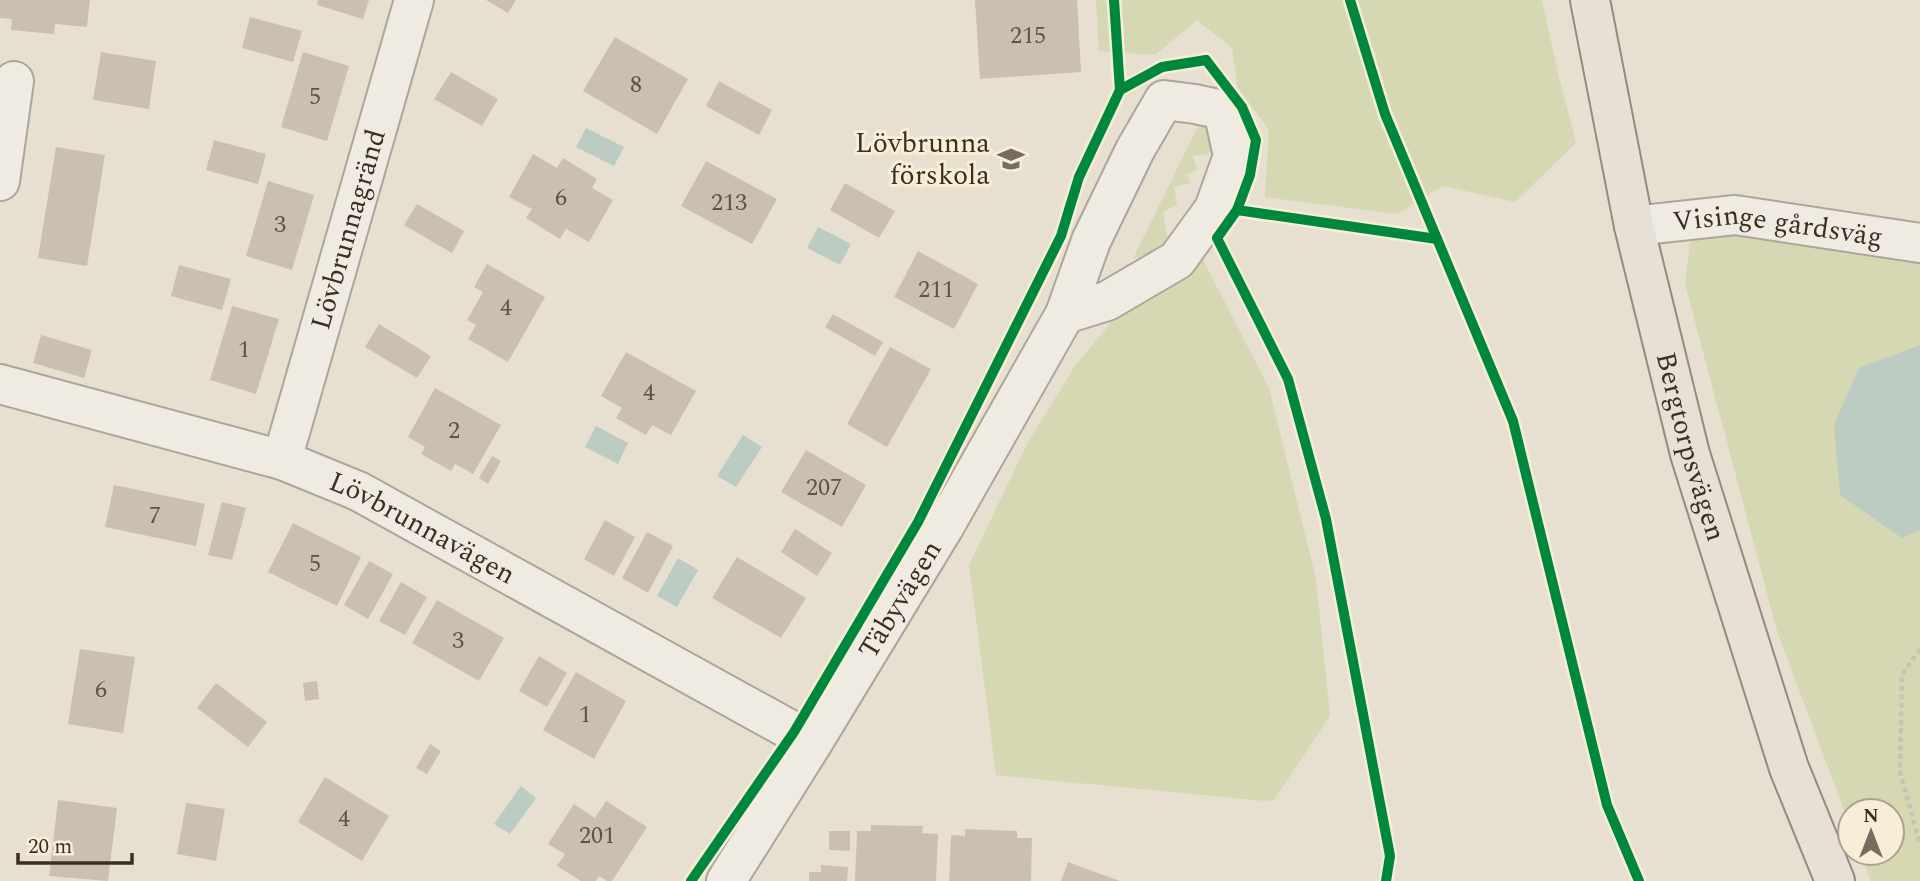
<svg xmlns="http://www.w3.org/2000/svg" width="1920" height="881" font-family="Spectral,serif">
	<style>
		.green { fill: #d6d7b3 }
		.water { fill: #bcccc2 }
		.building { fill: #cbbfb2 }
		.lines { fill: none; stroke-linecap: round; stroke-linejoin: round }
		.minor-casing { stroke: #ada599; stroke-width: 42 }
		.major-casing { stroke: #928b80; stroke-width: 42 }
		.path { stroke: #c8c2b9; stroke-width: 4.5; stroke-dasharray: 5 3.5; stroke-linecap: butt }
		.minor { stroke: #efebe3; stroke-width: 38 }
		.major { stroke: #e6e1d4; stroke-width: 38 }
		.cycleway-casing { stroke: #f7eed8; stroke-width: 15 }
		.cycleway { stroke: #00873e; stroke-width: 10 }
		.labels { text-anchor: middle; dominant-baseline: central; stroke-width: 6; stroke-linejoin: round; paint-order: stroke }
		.number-label { font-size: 24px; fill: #605244 }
		.poi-label { font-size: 28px; fill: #3d2e20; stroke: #f7eed8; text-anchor: end }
		.street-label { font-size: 28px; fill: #3d2e20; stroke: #f7eed8 }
	</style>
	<rect width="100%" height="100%" fill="#e7e0d1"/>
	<!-- green -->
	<g class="green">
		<polygon points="1096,0 1542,0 1559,77 1576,143 1515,202 1443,186 1397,214 1265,197 1269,130 1238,88 1232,48 1197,20 1155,55 1099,51"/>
		<polygon points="1203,116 1216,140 1209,154 1193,156 1197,169 1187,175 1191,183 1174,187 1177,205 1163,212 1168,241 1160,250 1133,259"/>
		<polygon points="1738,226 1920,254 1920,881 1871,881 1860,853 1892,853 1892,811 1850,811 1850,826 1777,631 1685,284 1690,242"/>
		<polygon points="1201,256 1269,388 1316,578 1330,716 1274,800 1265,801 996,775 969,565 1028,442 1075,366 1118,314"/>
	</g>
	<!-- water -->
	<g class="water">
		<polygon points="586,128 624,147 614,166 576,147"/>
		<polygon points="818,227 851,244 840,265 807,248"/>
		<polygon points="1920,345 1920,530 1902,538 1840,495 1834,425 1859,368"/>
		<polygon points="596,426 628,443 618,464 585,447"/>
		<polygon points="743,435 762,447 736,487 717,476"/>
		<polygon points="678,558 698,570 677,607 657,596"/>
		<polygon points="521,786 536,798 510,834 494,824"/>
	</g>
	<!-- building -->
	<g class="building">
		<polygon points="0,0 90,0 87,27 55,24 54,34 11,30 12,19 0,18"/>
		<polygon points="318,0 369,0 363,19 317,5"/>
		<polygon points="486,0 516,0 508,13"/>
		<polygon points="975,0 1077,0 1081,72 980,79"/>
		<polygon points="250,17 302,31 293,62 242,48"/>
		<polygon points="615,37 688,79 657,134 583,91"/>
		<polygon points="101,52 156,61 149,109 93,100"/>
		<polygon points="303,52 349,66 327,141 281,127"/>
		<polygon points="451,72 498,99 482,126 434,99"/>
		<polygon points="719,81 772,110 759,135 706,106"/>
		<polygon points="214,140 266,154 258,184 206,170"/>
		<polygon points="56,147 105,155 87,266 38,258"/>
		<polygon points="533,154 557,168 563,158 597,179 592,188 613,200 589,242 566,229 560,239 526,218 532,209 509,197"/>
		<polygon points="706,161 777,199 752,244 681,206"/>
		<polygon points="268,181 314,195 292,270 246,256"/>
		<polygon points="845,183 895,211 879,238 830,210"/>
		<polygon points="417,204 464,231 452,253 404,225"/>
		<polygon points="918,251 978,284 954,329 894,297"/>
		<polygon points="487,264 545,297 508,362 468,339 476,325 467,320 483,292 474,287"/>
		<polygon points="179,265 231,279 222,310 171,296"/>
		<polygon points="232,306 279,319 256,394 210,380"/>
		<polygon points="833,314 883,342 875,356 825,327"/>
		<polygon points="379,324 431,356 417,378 365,347"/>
		<polygon points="41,335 92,350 84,378 33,363"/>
		<polygon points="890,347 931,369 887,447 847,424"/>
		<polygon points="626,352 696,391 671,435 652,425 646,435 616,418 622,408 601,396"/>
		<polygon points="435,388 501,425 473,474 455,464 451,471 421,454 425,447 408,437"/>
		<polygon points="806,450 866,485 842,527 781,492"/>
		<polygon points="492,456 501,461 488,484 479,478"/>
		<polygon points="114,485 205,504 196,546 105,527"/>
		<polygon points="222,502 246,508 232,560 208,555"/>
		<polygon points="605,520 635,537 614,576 584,559"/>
		<polygon points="293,523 361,557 337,606 268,572"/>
		<polygon points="795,529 832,553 817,576 781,552"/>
		<polygon points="647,532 673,546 648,593 622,578"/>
		<polygon points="737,557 806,598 781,638 712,598"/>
		<polygon points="369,561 393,574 368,619 344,605"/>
		<polygon points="401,582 427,597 405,635 379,621"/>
		<polygon points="437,600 504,638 479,681 412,643"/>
		<polygon points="80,649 135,657 123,733 68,724"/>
		<polygon points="539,656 567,673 547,707 519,691"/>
		<polygon points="576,672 626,701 594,759 543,730"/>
		<polygon points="317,681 319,699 305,701 303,683"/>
		<polygon points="216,683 267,722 248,747 197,708"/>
		<polygon points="430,744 441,751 427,774 416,768"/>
		<polygon points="325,777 389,816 362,861 298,822"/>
		<polygon points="58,800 117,808 108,881 49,876"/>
		<polygon points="606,801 647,827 612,881 607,881 599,876 596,881 581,881 557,866 565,854 548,844 574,804 595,818"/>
		<polygon points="186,803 225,809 216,861 177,854"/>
		<polygon points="871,825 923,826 922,833 938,834 936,881 855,881 857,831 871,831"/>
		<polygon points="965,829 1017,831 1017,838 1032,838 1031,881 949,881 951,835 965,836"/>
		<polygon points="829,831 850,831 850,851 829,850"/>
		<polygon points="1068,862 1120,881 1061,881"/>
		<polygon points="821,865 848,867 847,881 809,881 809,872 821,872"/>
	</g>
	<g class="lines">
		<defs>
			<g id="minor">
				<polyline points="0,181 14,81"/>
				<path id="s1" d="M1634 226 1735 215 1920 243"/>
				<path id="s2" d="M0 384 282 460 358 491 794 732 812 744"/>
				<path id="s3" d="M282 460 414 0"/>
				<path id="s4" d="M726 881 812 744 944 527 1065 314 1091 241 1135 150 1164 100 1195 104 1223 110 1233 156 1214 209 1177 260 1107 301 1065 314"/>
			</g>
			<g id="major">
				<path id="s5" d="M1590 0 1634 226 1690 454 1789 768 1835 881"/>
			</g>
		</defs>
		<!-- minor casing -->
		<use href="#minor" class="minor-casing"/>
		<!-- major casing -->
		<use href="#major" class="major-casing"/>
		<!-- path -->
		<polyline class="path" points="1920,649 1902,675 1900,772 1920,844"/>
		<!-- minor -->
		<use href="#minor" class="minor"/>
		<!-- major -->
		<use href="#major" class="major"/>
		<defs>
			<g id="cycleway">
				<polyline points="1114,0 1120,90"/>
				<polyline points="1350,0 1385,114 1513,421 1607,805 1639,881"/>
				<polyline points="1206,60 1242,107 1256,140 1250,175 1237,210 1217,238 1288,379 1326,519 1390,856 1386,881"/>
				<polyline points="1237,210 1437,239"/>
				<polyline points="691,881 794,732 918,522 1061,236 1079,177 1120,90 1162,67 1206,60"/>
			</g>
		</defs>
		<!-- cycleway casing -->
		<use href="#cycleway" class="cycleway-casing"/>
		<!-- cycleway -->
		<use href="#cycleway" class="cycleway"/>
	</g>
	<!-- icons -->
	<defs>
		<symbol id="school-bare" viewBox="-9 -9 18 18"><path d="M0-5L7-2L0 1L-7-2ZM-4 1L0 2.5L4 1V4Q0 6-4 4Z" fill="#786c5e" stroke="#f7eed8" stroke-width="2.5" paint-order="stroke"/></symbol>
	</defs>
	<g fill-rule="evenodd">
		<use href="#school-bare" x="992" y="140" width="38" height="38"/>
	</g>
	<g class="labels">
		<!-- number labels -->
		<g class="number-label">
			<text x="1028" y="36">215</text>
			<text x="636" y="85">8</text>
			<text x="315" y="97">5</text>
			<text x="561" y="198">6</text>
			<text x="729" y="203">213</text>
			<text x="280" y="225">3</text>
			<text x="936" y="290">211</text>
			<text x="506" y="308">4</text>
			<text x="244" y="350">1</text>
			<text x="649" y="393">4</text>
			<text x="454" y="431">2</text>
			<text x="824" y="488">207</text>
			<text x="155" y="516">7</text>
			<text x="315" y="564">5</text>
			<text x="458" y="641">3</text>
			<text x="101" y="690">6</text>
			<text x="585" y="715">1</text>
			<text x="344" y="819">4</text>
			<text x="597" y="836">201</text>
		</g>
		<!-- poi labels -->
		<g class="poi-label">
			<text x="990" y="143">Lövbrunna<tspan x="990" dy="32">förskola</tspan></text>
		</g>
		<!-- street labels -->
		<g class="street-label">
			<text stroke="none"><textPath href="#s3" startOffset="240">Lövbrunnagränd</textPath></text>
			<text stroke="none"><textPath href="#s1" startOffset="145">Visinge gårdsväg</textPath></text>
			<text stroke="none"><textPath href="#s5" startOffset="458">Bergtorpsvägen</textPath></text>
			<text stroke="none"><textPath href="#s2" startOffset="448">Lövbrunnavägen</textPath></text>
			<text stroke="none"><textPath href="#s4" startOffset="331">Täbyvägen</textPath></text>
		</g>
	</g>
	<!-- north arrow -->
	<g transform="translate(1871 832)"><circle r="33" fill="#f7eed8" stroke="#ada18e" stroke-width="2"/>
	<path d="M0-5L12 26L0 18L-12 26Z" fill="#786c5e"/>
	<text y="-10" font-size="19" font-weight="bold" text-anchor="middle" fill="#3d2e20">N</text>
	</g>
	<!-- scale -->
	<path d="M18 853v10h114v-10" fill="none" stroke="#3d2e20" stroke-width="3.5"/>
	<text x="28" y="853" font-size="21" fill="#3d2e20" stroke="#f7eed8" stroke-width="5" paint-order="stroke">20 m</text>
</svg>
